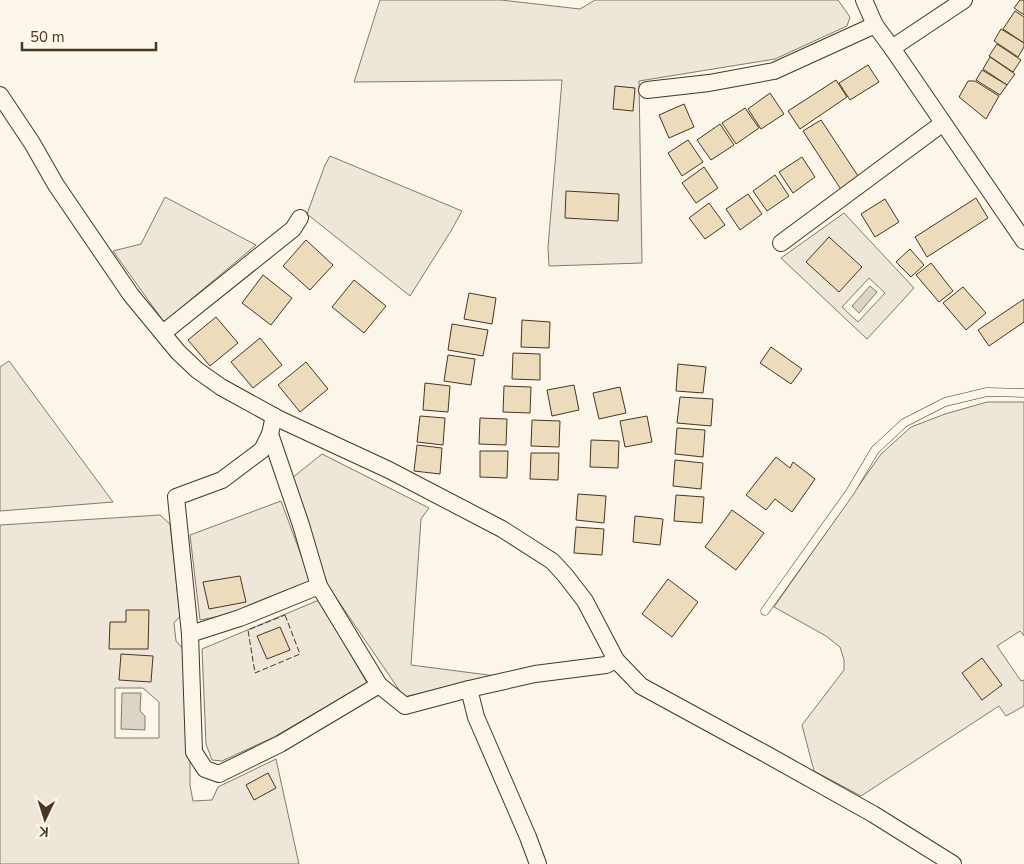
<svg xmlns="http://www.w3.org/2000/svg" width="1024" height="864" font-family="'Nunito Sans',sans-serif">
	<style>
		.green { fill: #ede6d9; stroke: #887966; fill-rule: evenodd }
		.water { fill: #dcd4c6; stroke: #887966 }
		.building { fill: #ecdcbc; stroke: #4a3520 }
		.lines { fill: none; stroke-linecap: round; stroke-linejoin: round }
		.lane-casing { stroke: #4a3520; stroke-width: 9 }
		.street-casing { stroke: #4a3520; stroke-width: 18 }
		.lane { stroke: #fbf6e9; stroke-width: 8 }
		.street { stroke: #fbf6e9; stroke-width: 16 }
		.fence { stroke: #4a3520; stroke-width: 1; stroke-dasharray: 6 2.5; stroke-linecap: butt }
	</style>
	<rect width="100%" height="100%" fill="#fbf6e9"/>
	<!-- green -->
	<g class="green">
		<polygon points="380,0 501,0 580,9 595,0 838,0 850,17 847,26 775,59 639,81 642,263 549,266 548,247 562,80 354,82"/>
		<polygon points="330,156 462,211 451,231 410,296 307,214 325,165"/>
		<polygon points="165,197 256,245 164,322 113,251 141,244"/>
		<path d="M844 213 914 288 867 339 781 258ZM869 278 885 293 858 322 842 307Z"/>
		<polygon points="9,361 113,502 0,511 0,367"/>
		<polygon points="987,402 1024,402 1024,636 1020,631 997,646 1021,681 1024,680 1024,706 1006,716 999,706 861,796 814,771 802,725 844,670 844,660 840,647 826,636 774,607 881,454 911,427 945,414"/>
		<polygon points="322,454 429,508 421,519 411,665 496,676 404,697 328,586 292,478"/>
		<polygon points="281,501 311,582 240,612 200,620 190,535"/>
		<path d="M160 515 170 524 180 616 174 623 176 641 186 652 190 751V785L193 801 212 800 218 787 276 759 299 864H0V525ZM115 688H143L159 702V738H115Z"/>
		<polygon points="319,600 367,683 274,737 222,761 212,760 206,744 202,649"/>
	</g>
	<!-- water -->
	<g class="water">
		<polygon points="870,286 877,292 859,313 852,306"/>
		<polygon points="122,693 141,693 140,711 145,716 145,730 121,729"/>
	</g>
	<!-- building -->
	<g class="building">
		<polygon points="1020,0 1024,0 1024,15 1014,8"/>
		<polygon points="1015,11 1024,17 1024,43 1003,29"/>
		<polygon points="1001,29 1024,43 1024,47 1018,57 994,41"/>
		<polygon points="997,44 1021,60 1013,72 989,56"/>
		<polygon points="990,57 1015,74 1007,85 983,69"/>
		<polygon points="868,65 879,82 850,100 839,83"/>
		<polygon points="982,70 1007,85 1000,95 976,80"/>
		<polygon points="836,80 847,97 800,129 788,111"/>
		<polygon points="968,81 975,81 999,96 986,119 959,97"/>
		<polygon points="615,86 635,88 633,111 613,109"/>
		<polygon points="770,93 784,114 761,129 748,109"/>
		<polygon points="684,104 694,127 669,138 659,115"/>
		<polygon points="745,108 759,128 736,144 722,123"/>
		<polygon points="821,120 860,179 842,191 803,131"/>
		<polygon points="720,124 734,145 711,160 697,140"/>
		<polygon points="688,140 703,162 682,176 668,153"/>
		<polygon points="802,157 815,177 793,193 779,172"/>
		<polygon points="704,167 718,188 696,203 682,183"/>
		<polygon points="775,175 789,196 767,211 753,191"/>
		<polygon points="566,191 619,194 618,221 565,218"/>
		<polygon points="748,194 762,214 740,230 726,209"/>
		<polygon points="976,198 988,218 927,257 915,237"/>
		<polygon points="885,199 899,222 875,237 861,214"/>
		<polygon points="709,203 725,225 705,239 689,218"/>
		<polygon points="829,237 862,267 839,292 806,262"/>
		<polygon points="306,240 333,265 310,290 283,266"/>
		<polygon points="910,249 924,265 911,277 896,262"/>
		<polygon points="931,263 953,291 939,302 916,275"/>
		<polygon points="263,275 292,298 271,325 242,303"/>
		<polygon points="354,280 386,306 364,333 332,307"/>
		<polygon points="963,287 986,313 966,330 943,303"/>
		<polygon points="469,293 496,298 492,324 464,319"/>
		<polygon points="1024,299 1024,322 989,346 978,330"/>
		<polygon points="216,317 238,343 210,366 188,340"/>
		<polygon points="522,320 550,322 549,348 521,347"/>
		<polygon points="452,324 488,330 483,356 448,350"/>
		<polygon points="260,338 282,365 253,388 231,362"/>
		<polygon points="771,347 802,369 791,384 760,363"/>
		<polygon points="513,353 540,354 540,380 512,379"/>
		<polygon points="448,355 475,359 471,385 444,381"/>
		<polygon points="306,362 328,389 300,412 278,385"/>
		<polygon points="678,364 706,367 703,393 676,391"/>
		<polygon points="425,383 450,386 448,412 423,410"/>
		<polygon points="574,385 579,410 552,416 547,390"/>
		<polygon points="504,386 531,387 530,413 503,412"/>
		<polygon points="620,387 626,413 599,419 593,393"/>
		<polygon points="680,397 713,399 711,426 677,423"/>
		<polygon points="420,416 445,418 443,445 417,442"/>
		<polygon points="647,416 652,442 625,447 620,421"/>
		<polygon points="480,418 507,419 506,445 479,444"/>
		<polygon points="532,420 560,421 559,447 531,446"/>
		<polygon points="677,428 705,430 703,457 675,454"/>
		<polygon points="591,440 619,441 618,468 590,467"/>
		<polygon points="417,445 442,448 440,474 414,471"/>
		<polygon points="480,451 508,451 507,478 480,477"/>
		<polygon points="531,453 559,453 558,480 530,479"/>
		<polygon points="776,457 790,468 793,462 815,479 792,512 775,499 766,510 746,495"/>
		<polygon points="675,460 703,463 701,489 673,486"/>
		<polygon points="578,494 606,496 604,523 576,520"/>
		<polygon points="676,495 704,497 702,523 674,521"/>
		<polygon points="732,510 764,533 736,570 705,547"/>
		<polygon points="635,516 663,519 660,545 633,542"/>
		<polygon points="576,527 604,529 602,555 574,553"/>
		<polygon points="240,576 246,602 209,609 203,582"/>
		<polygon points="668,579 698,602 672,637 642,614"/>
		<polygon points="126,610 149,610 148,649 109,649 110,622 126,622"/>
		<polygon points="280,627 290,650 267,659 257,636"/>
		<polygon points="121,654 153,656 151,682 119,680"/>
		<polygon points="982,658 1002,685 982,700 962,673"/>
		<polygon points="268,773 276,788 254,800 246,785"/>
	</g>
	<g class="lines">
		<defs>
			<polyline id="lane" points="765,611 850,492 875,450 904,423 945,402 987,392 1024,393"/>
			<g id="street">
				<polyline points="864,0 875,25 892,48 1024,241"/>
				<polyline points="892,48 964,0"/>
				<polyline points="647,90 709,83 774,71 875,25"/>
				<polyline points="0,95 32,143 56,185 131,295 178,352 197,370 221,387 279,419 389,470 502,529 552,561 565,575 585,601 616,660 641,686 764,753 873,814 953,864"/>
				<polyline points="781,243 943,123"/>
				<polyline points="163,333 293,229 300,218"/>
				<polyline points="274,416 270,434 262,450 222,480 176,497 190,634 194,752 205,769 219,774 280,744 379,685"/>
				<polyline points="319,586 379,685 405,706 469,689"/>
				<polyline points="190,634 240,618 319,586 301,525 270,434"/>
				<polyline points="538,864 528,837 476,717 469,689 535,674 606,665 616,660"/>
			</g>
		</defs>
		<!-- lane casing -->
		<use href="#lane" class="lane-casing"/>
		<!-- street casing -->
		<use href="#street" class="street-casing"/>
		<!-- lane -->
		<use href="#lane" class="lane"/>
		<!-- street -->
		<use href="#street" class="street"/>
		<!-- fence -->
		<polygon class="fence" points="285,615 300,654 255,673 248,630"/>
	</g>
	<!-- north arrow -->
	<g transform="translate(45 819) rotate(184)" stroke="#fbf6e9" stroke-width="4" paint-order="stroke">
	<path d="M0-4L9 19L0 12L-9 19Z" fill="#4a3520"/>
	<text y="-8" font-size="14" font-weight="bold" text-anchor="middle" fill="#4a3520">K</text>
	</g>
	<!-- scale -->
	<path d="M22 42v8h134v-8" fill="none" stroke="#4a3520" stroke-width="2.5"/>
	<text x="30" y="42" font-size="15" fill="#4a3520" stroke="#fbf6e9" stroke-width="4" paint-order="stroke">50 m</text>
</svg>
